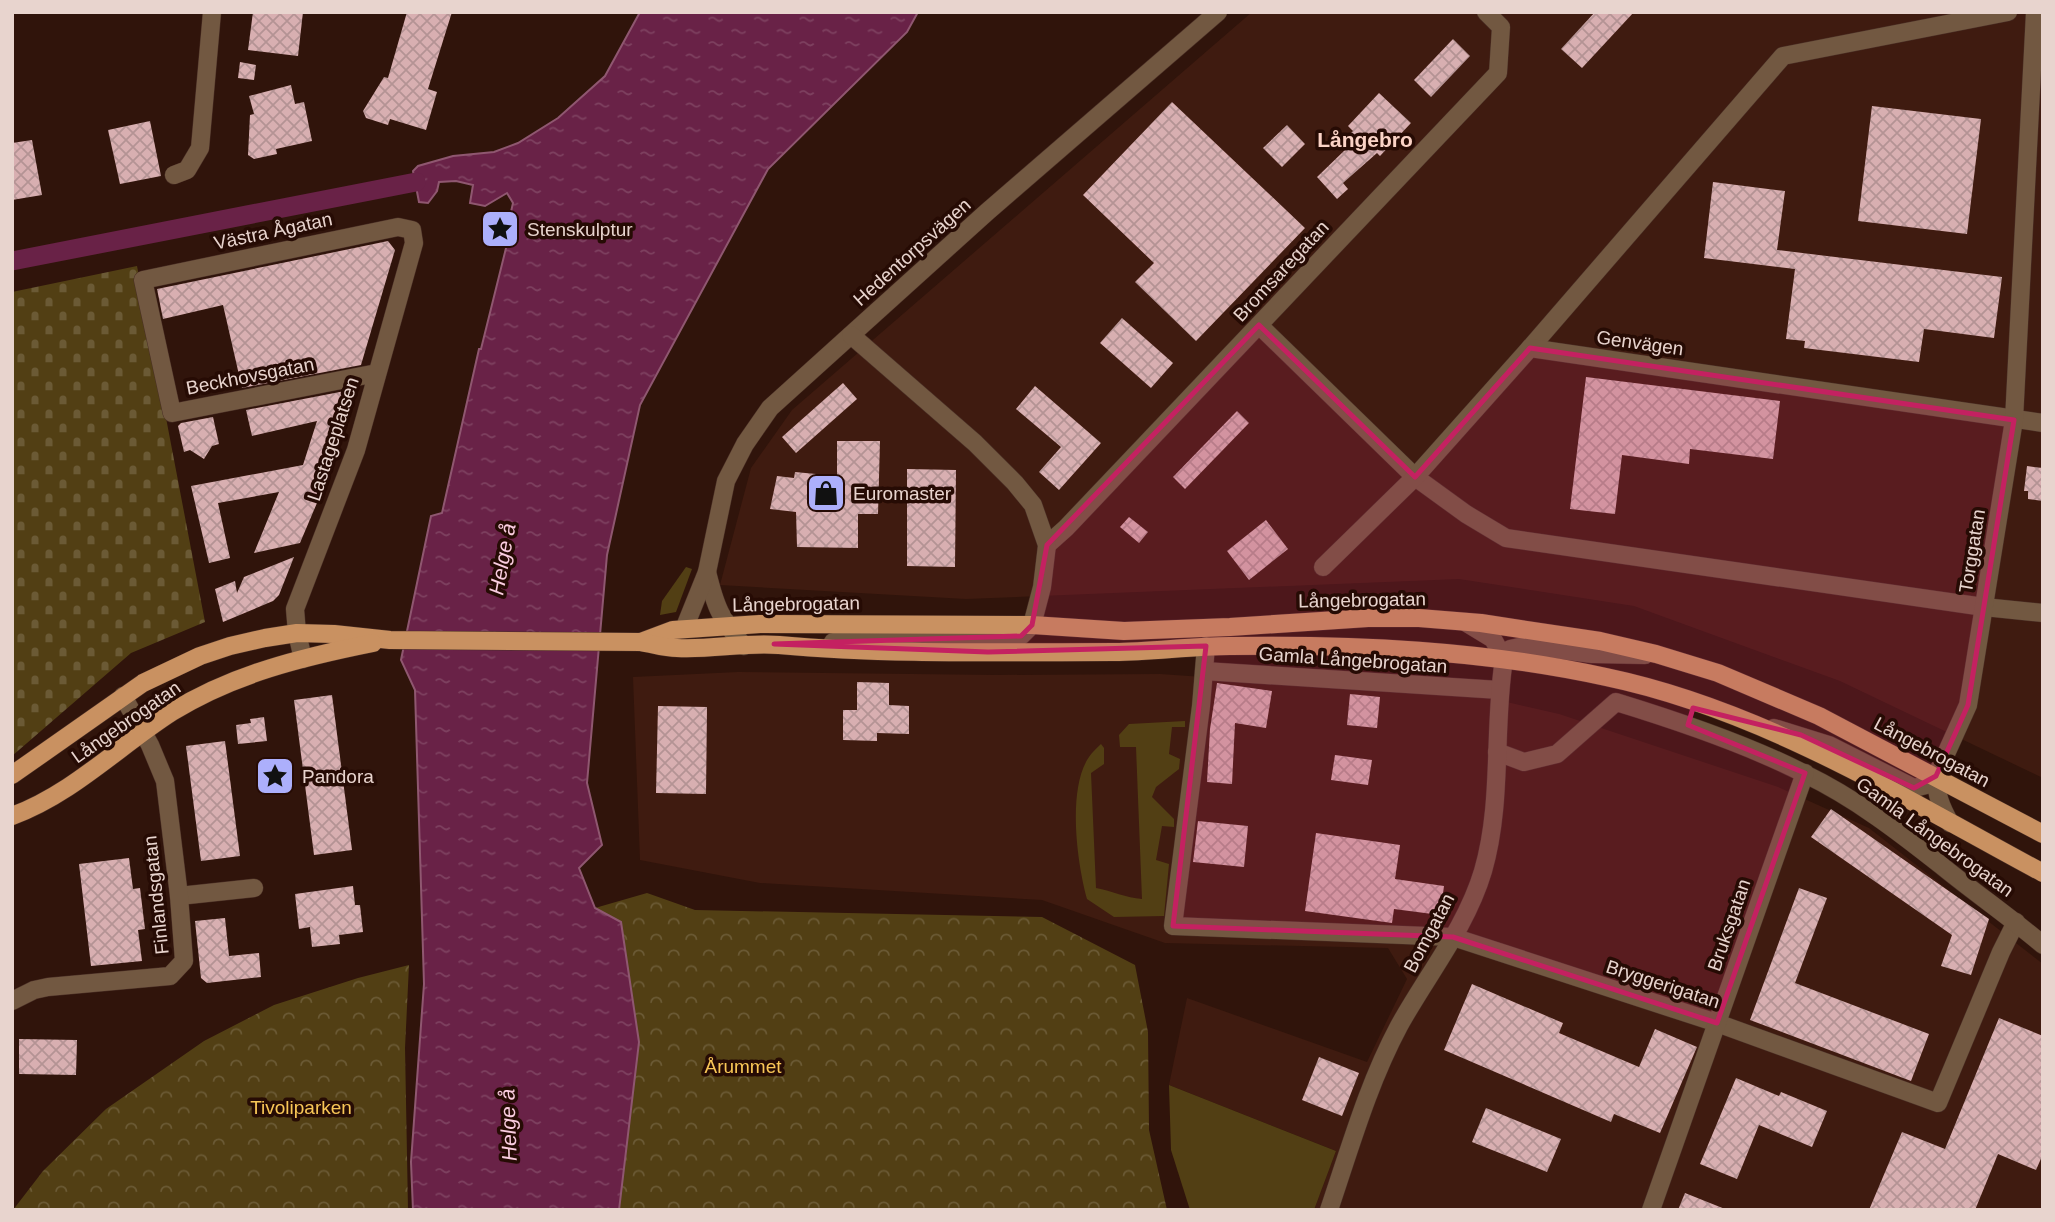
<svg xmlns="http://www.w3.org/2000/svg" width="2055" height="1222" font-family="Arial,sans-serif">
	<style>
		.built { fill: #3f1b10 }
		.green { fill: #523f14 }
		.forest { fill: url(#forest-crowns) }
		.cemetery { fill: url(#cemetery-stones) }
		.water { fill: url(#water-ripples); stroke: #8f5770; stroke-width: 2 }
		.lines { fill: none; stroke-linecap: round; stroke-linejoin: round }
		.canal { stroke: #692247; stroke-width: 19 }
		.building { fill: url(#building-cross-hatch) }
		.minor-casing { stroke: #4a2f26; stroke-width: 19 }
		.major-casing { stroke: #4a2f26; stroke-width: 19 }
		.minor { stroke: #725841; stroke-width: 18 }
		.major { stroke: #c99161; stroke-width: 18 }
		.marked { fill: #c42161; fill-opacity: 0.2; stroke: #c42161; stroke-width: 5; stroke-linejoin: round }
		.labels { text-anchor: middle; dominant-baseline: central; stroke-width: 7; stroke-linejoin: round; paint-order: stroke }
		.poi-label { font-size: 19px; fill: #e8d4ce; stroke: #260b04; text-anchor: start }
		.street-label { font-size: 19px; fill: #e8d4ce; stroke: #260b04 }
		.park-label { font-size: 19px; fill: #f9c757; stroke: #260b04 }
		.neighbourhood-label { font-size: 21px; font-weight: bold; fill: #fbd3c6; stroke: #260b04 }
		.water-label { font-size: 21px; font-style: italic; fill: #facde0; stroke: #260b04 }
	</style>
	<defs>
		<pattern id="forest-crowns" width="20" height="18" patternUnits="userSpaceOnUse" patternTransform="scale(1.75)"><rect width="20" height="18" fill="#523f14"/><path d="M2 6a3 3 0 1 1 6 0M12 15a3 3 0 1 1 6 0" fill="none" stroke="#6b5a35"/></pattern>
		<pattern id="cemetery-stones" width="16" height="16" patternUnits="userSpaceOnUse" patternTransform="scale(1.75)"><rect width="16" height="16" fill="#523f14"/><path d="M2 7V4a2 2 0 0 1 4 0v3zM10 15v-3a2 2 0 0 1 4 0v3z" fill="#6b5a35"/></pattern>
		<pattern id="water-ripples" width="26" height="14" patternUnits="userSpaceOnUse" patternTransform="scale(1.75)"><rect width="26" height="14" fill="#692247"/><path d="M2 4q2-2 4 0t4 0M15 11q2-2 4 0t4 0" fill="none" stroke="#7e4160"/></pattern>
		<pattern id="building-cross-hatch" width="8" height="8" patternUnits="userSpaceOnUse" patternTransform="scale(1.75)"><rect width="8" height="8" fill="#d8afb1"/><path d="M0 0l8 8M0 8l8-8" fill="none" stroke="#b49394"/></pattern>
	</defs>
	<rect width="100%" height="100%" fill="#30140b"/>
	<!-- built -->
	<g class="built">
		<polygon points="1252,12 2043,12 2043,778 1840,681 1634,606 1459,579 966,599 720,585 751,468 792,410"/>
		<polygon points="738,672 996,675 1160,674 1481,696 1559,714 1778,787 1869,828 2043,964 2043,1210 1314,1210 1336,1151 1169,1085 1187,998 1367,1062 1407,979 1388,948 1165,943 1042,900 760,883 640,860 633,677"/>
	</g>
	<!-- green -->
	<g class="green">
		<polygon points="686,567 692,569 676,612 660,615 662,601"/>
		<path d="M1185 721V727H1172L1169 754 1180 759 1179 769 1156 787 1152 797 1174 819V827L1162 826 1156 860 1169 864 1164 916 1114 917 1087 899C1077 863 1067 789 1089 757 1092 752 1097 748 1101 744L1104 748V764L1091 773 1096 888C1112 891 1126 898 1142 899L1136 747H1120L1119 735 1129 724Z"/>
		<polygon points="1169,1085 1336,1151 1314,1210 1190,1210 1171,1150"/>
	</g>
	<!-- forest -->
	<g class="forest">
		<polygon points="647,893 695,910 1042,917 1135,965 1148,1032 1149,1130 1167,1210 578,1210 621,922 595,908"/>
		<polygon points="409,965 405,1048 408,1210 13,1210 43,1171 106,1109 204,1041 274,1005 358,978"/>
	</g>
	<!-- cemetery -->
	<polygon class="cemetery" points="137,266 205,622 131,653 12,756 12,292"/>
	<!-- water -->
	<polygon class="water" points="640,12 918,12 907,32 768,169 640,405 607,555 587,783 602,845 579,868 595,908 621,922 639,1042 619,1210 413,1210 411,1162 424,984 415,690 401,660 431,516 442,513 479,349 481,349 509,236 506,234 513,203 507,193 485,206 470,203 473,185 456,181 439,182 437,191 428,203 419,202 413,171 418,166 453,156 494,152 518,143 558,118 605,76"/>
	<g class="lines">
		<!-- canal -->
		<polyline class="canal" points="12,261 416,182"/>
	</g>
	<!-- building -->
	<g class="building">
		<polygon points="253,12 303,12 298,56 248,50"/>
		<polygon points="407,12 452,12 428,89 437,92 426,130 390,119 388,125 366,118 363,111 384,77 388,78"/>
		<polygon points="1595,12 1634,12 1582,68 1561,49"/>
		<polygon points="1453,39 1470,56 1431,97 1414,80"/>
		<polygon points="240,62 256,65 254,80 238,78"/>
		<polygon points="291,85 295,104 304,102 312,141 276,149 277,154 254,159 248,155 250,115 254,114 249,96"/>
		<polygon points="1379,93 1411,123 1380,156 1377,153 1343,183 1348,189 1337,199 1317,177 1346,149 1340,144 1353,131 1348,126"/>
		<polygon points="1172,102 1305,228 1196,341 1135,282 1154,263 1083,195"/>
		<polygon points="1872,106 1981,119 1967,234 1858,221"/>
		<polygon points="150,121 161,176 120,184 108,130"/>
		<polygon points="1287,125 1305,144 1282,167 1263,148"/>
		<polygon points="32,140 42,195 12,200 12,143"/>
		<polygon points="1713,182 1785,191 1777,250 2002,277 1994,338 1924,329 1919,362 1804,348 1805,341 1786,339 1795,269 1704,258"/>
		<polygon points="388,241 395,250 361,365 242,388 223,305 163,319 157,289"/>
		<polygon points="1122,318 1173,363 1151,388 1100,343"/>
		<polygon points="1586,377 1780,401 1773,459 1690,449 1689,464 1622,455 1615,514 1570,509"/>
		<polygon points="843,383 857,399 796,453 782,437"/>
		<polygon points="1035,386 1101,443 1059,490 1039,472 1061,447 1016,409"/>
		<polygon points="345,391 354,394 328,477 300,543 254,553 279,492 218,503 230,558 209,563 191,486 303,465 317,421 252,436 246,410"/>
		<polygon points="1237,411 1249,423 1185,489 1173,477"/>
		<polygon points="213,417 219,444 212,446 204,459 190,450 184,452 178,426 181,423"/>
		<polygon points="837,441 880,441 878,514 858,514 858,548 797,547 796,512 770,509 777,476 794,478 795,472 837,476"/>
		<polygon points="2027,466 2043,468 2043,501 2028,499 2028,491 2024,491"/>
		<polygon points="907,469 956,470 955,567 907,566"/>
		<polygon points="1129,517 1148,532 1139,543 1120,527"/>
		<polygon points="1266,520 1288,549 1249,580 1227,551"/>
		<polygon points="294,557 279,595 273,601 223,622 215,589 235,581 237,593 244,577"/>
		<polygon points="857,682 889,683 889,705 909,706 909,734 877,733 877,741 843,740 843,710 857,710"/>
		<polygon points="1217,683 1272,691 1266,728 1235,723 1232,784 1207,782 1210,729"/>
		<polygon points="1350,694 1380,697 1377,728 1347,725"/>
		<polygon points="332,695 352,850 314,855 294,700"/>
		<polygon points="658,706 707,707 706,794 656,793"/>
		<polygon points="264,717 267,741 238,744 236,725 251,723 250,719"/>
		<polygon points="225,741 240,856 201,861 186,746"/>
		<polygon points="1335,755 1372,760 1368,785 1331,780"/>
		<polygon points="1831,809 1989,919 1971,975 1941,966 1952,935 1811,837"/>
		<polygon points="1198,821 1248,826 1244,867 1193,862"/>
		<polygon points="1316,833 1400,845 1395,879 1444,886 1440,915 1394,909 1392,923 1305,911"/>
		<polygon points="129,858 133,889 140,888 145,929 138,930 142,961 91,966 79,864"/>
		<polygon points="353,886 355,905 360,905 363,932 339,935 340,944 312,947 310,927 299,929 295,894"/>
		<polygon points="1799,888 1827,898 1795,983 1929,1034 1911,1081 1750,1020"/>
		<polygon points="225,918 229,956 259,953 261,977 207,983 201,978 195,921"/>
		<polygon points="1472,984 1563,1023 1559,1033 1639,1067 1655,1029 1697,1047 1660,1133 1614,1114 1611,1122 1444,1050"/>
		<polygon points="1999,1018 2043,1036 2043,1154 2036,1170 1998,1154 1975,1210 1869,1210 1902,1132 1945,1149"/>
		<polygon points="19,1039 77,1040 76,1075 19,1074"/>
		<polygon points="1319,1057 1359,1073 1342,1116 1302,1100"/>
		<polygon points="1736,1078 1779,1096 1781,1092 1827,1111 1812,1147 1759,1125 1737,1179 1700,1164"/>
		<polygon points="1486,1108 1561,1139 1547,1172 1472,1142"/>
		<polygon points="1685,1193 1725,1209 1725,1210 1678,1210"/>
	</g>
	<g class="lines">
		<defs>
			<g id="minor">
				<polyline points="174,175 187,170 200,148 212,12"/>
				<polyline points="1259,325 1415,477 1466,514 1506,538 1984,607 2043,613"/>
				<polyline points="1530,348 1783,56 2008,12"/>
				<polyline points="1047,545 1066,528 1498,73 1501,27 1486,12"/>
				<polyline points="1323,567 1415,477 1530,348 2043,423"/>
				<path d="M707 572C716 609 720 617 744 646"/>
				<polyline points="1465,622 1493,639 1504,659 1510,649 1519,647 1537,647 1592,654 1645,655"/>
				<polyline points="684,629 707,572 726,481 745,444 770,408 987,212 1218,12"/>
				<polyline points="833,642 1008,639 1021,636 1032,625 1042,587 1047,545 1033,505 1015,483 975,443 851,335"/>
				<polyline points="1206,646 1201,706 1173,926 1453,937 1717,1023 1938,1103 2001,952 2016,922"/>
				<polyline points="303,659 297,633 295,609 356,450 414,243 412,230 398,227 143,280 172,413 377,373"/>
				<polyline points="1204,671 1499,690"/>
				<path d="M1774 728 1829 745 1914 788 1926 785 1936 776C1936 795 1941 807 1950 823"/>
				<path d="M1497 752 1524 762 1557 754 1616 702C1678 721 1747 744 1805 774 1855 798 1899 832 1942 866 1975 893 2010 917 2043 945"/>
				<polyline points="1936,776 1968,705 2014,420 2035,12"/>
				<polyline points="179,896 254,888"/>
				<polyline points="12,1001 34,990 48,987 170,976 184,961 179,896 165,781 150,745 123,696"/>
				<path d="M1329 1210C1350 1148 1368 1084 1399 1026 1427 975 1466 928 1483 871 1503 802 1493 729 1504 659"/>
				<polyline points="1651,1210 1805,773"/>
			</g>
			<g id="major">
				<polyline points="641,642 673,630 760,624 1032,625 1124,631 1230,627 1368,618 1419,618 1481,623 1600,641 1656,654 1718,673 1819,716 2043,834"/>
				<path d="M12 775 143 683 200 656 230 646 265 638 297 633 334 634 390 640 641 642C653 644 665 648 677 648 711 650 745 642 779 645 890 655 1002 652 1114 652 1152 652 1191 646 1230 646 1355 644 1483 650 1606 677 1764 710 1903 798 2043 873"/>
				<path d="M12 816C72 794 119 746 172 712 233 674 303 657 373 643"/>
			</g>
		</defs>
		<!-- minor casing -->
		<use href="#minor" class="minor-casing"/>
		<!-- major casing -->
		<use href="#major" class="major-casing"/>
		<!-- minor -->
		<use href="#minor" class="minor"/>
		<!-- major -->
		<use href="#major" class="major"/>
	</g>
	<!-- marked area -->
	<path class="marked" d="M1259 325 1415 477 1530 348 2014 420 1968 705 1936 776 1914 788 1801 735 1693 708 1688 725 1805 773 1717 1023 1453 937 1173 926 1206 646 988 652 774 644 1021 636 1032 625 1047 545Z"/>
	<!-- icons -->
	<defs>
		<symbol id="sight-square" viewBox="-11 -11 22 22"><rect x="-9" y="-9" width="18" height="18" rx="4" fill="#acaffb" stroke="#260b04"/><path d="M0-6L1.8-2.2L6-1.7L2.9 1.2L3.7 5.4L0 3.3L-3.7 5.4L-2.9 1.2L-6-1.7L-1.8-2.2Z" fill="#111"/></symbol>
		<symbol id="shop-square" viewBox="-11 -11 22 22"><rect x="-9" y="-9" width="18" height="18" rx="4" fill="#acaffb" stroke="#260b04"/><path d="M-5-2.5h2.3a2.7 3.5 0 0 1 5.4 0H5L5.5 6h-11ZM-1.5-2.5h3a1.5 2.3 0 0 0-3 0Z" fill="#111"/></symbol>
	</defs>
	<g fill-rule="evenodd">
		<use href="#sight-square" x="478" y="207" width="44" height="44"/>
		<use href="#shop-square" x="804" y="471" width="44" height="44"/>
		<use href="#sight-square" x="253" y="754" width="44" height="44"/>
	</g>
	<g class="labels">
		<!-- poi labels -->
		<g class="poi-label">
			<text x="527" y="229">Stenskulptur</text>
			<text x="853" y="493">Euromaster</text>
			<text x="302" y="776">Pandora</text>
		</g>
		<!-- street labels -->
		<g class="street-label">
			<text transform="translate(273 231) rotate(-12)">Västra Ågatan</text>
			<text transform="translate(912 252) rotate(-42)">Hedentorpsvägen</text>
			<text transform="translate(1281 271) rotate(-47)">Bromsaregatan</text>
			<text transform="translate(1640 343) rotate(8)">Genvägen</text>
			<text transform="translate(250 376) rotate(-11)">Beckhovsgatan</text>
			<text transform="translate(333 439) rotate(-72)">Lastageplatsen</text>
			<text transform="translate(1972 551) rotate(-81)">Torggatan</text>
			<text transform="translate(1362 600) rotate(-1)">Långebrogatan</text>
			<text transform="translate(796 604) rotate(-1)">Långebrogatan</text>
			<text transform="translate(1353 660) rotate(4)">Gamla Långebrogatan</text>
			<text transform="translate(126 722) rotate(-35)">Långebrogatan</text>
			<text transform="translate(1932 752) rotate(28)">Långebrogatan</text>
			<text transform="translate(1935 837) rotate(36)">Gamla Långebrogatan</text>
			<text transform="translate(156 895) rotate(-96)">Finlandsgatan</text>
			<text transform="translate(1729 925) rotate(-71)">Bruksgatan</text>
			<text transform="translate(1429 933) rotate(-62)">Bomgatan</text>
			<text transform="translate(1663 984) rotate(18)">Bryggerigatan</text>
		</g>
		<!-- park labels -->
		<g class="park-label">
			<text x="743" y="1066">Årummet</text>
			<text x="301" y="1107">Tivoliparken</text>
		</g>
		<!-- neighbourhood labels -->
		<g class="neighbourhood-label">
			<text x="1365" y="139">Långebro</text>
		</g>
		<!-- water labels -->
		<g class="water-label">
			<text transform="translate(502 559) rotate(-80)">Helge å</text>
			<text transform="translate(508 1125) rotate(-92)">Helge å</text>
		</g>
	</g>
	<!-- border -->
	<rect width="2055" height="1222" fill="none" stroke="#e8d4ce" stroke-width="28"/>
</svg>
